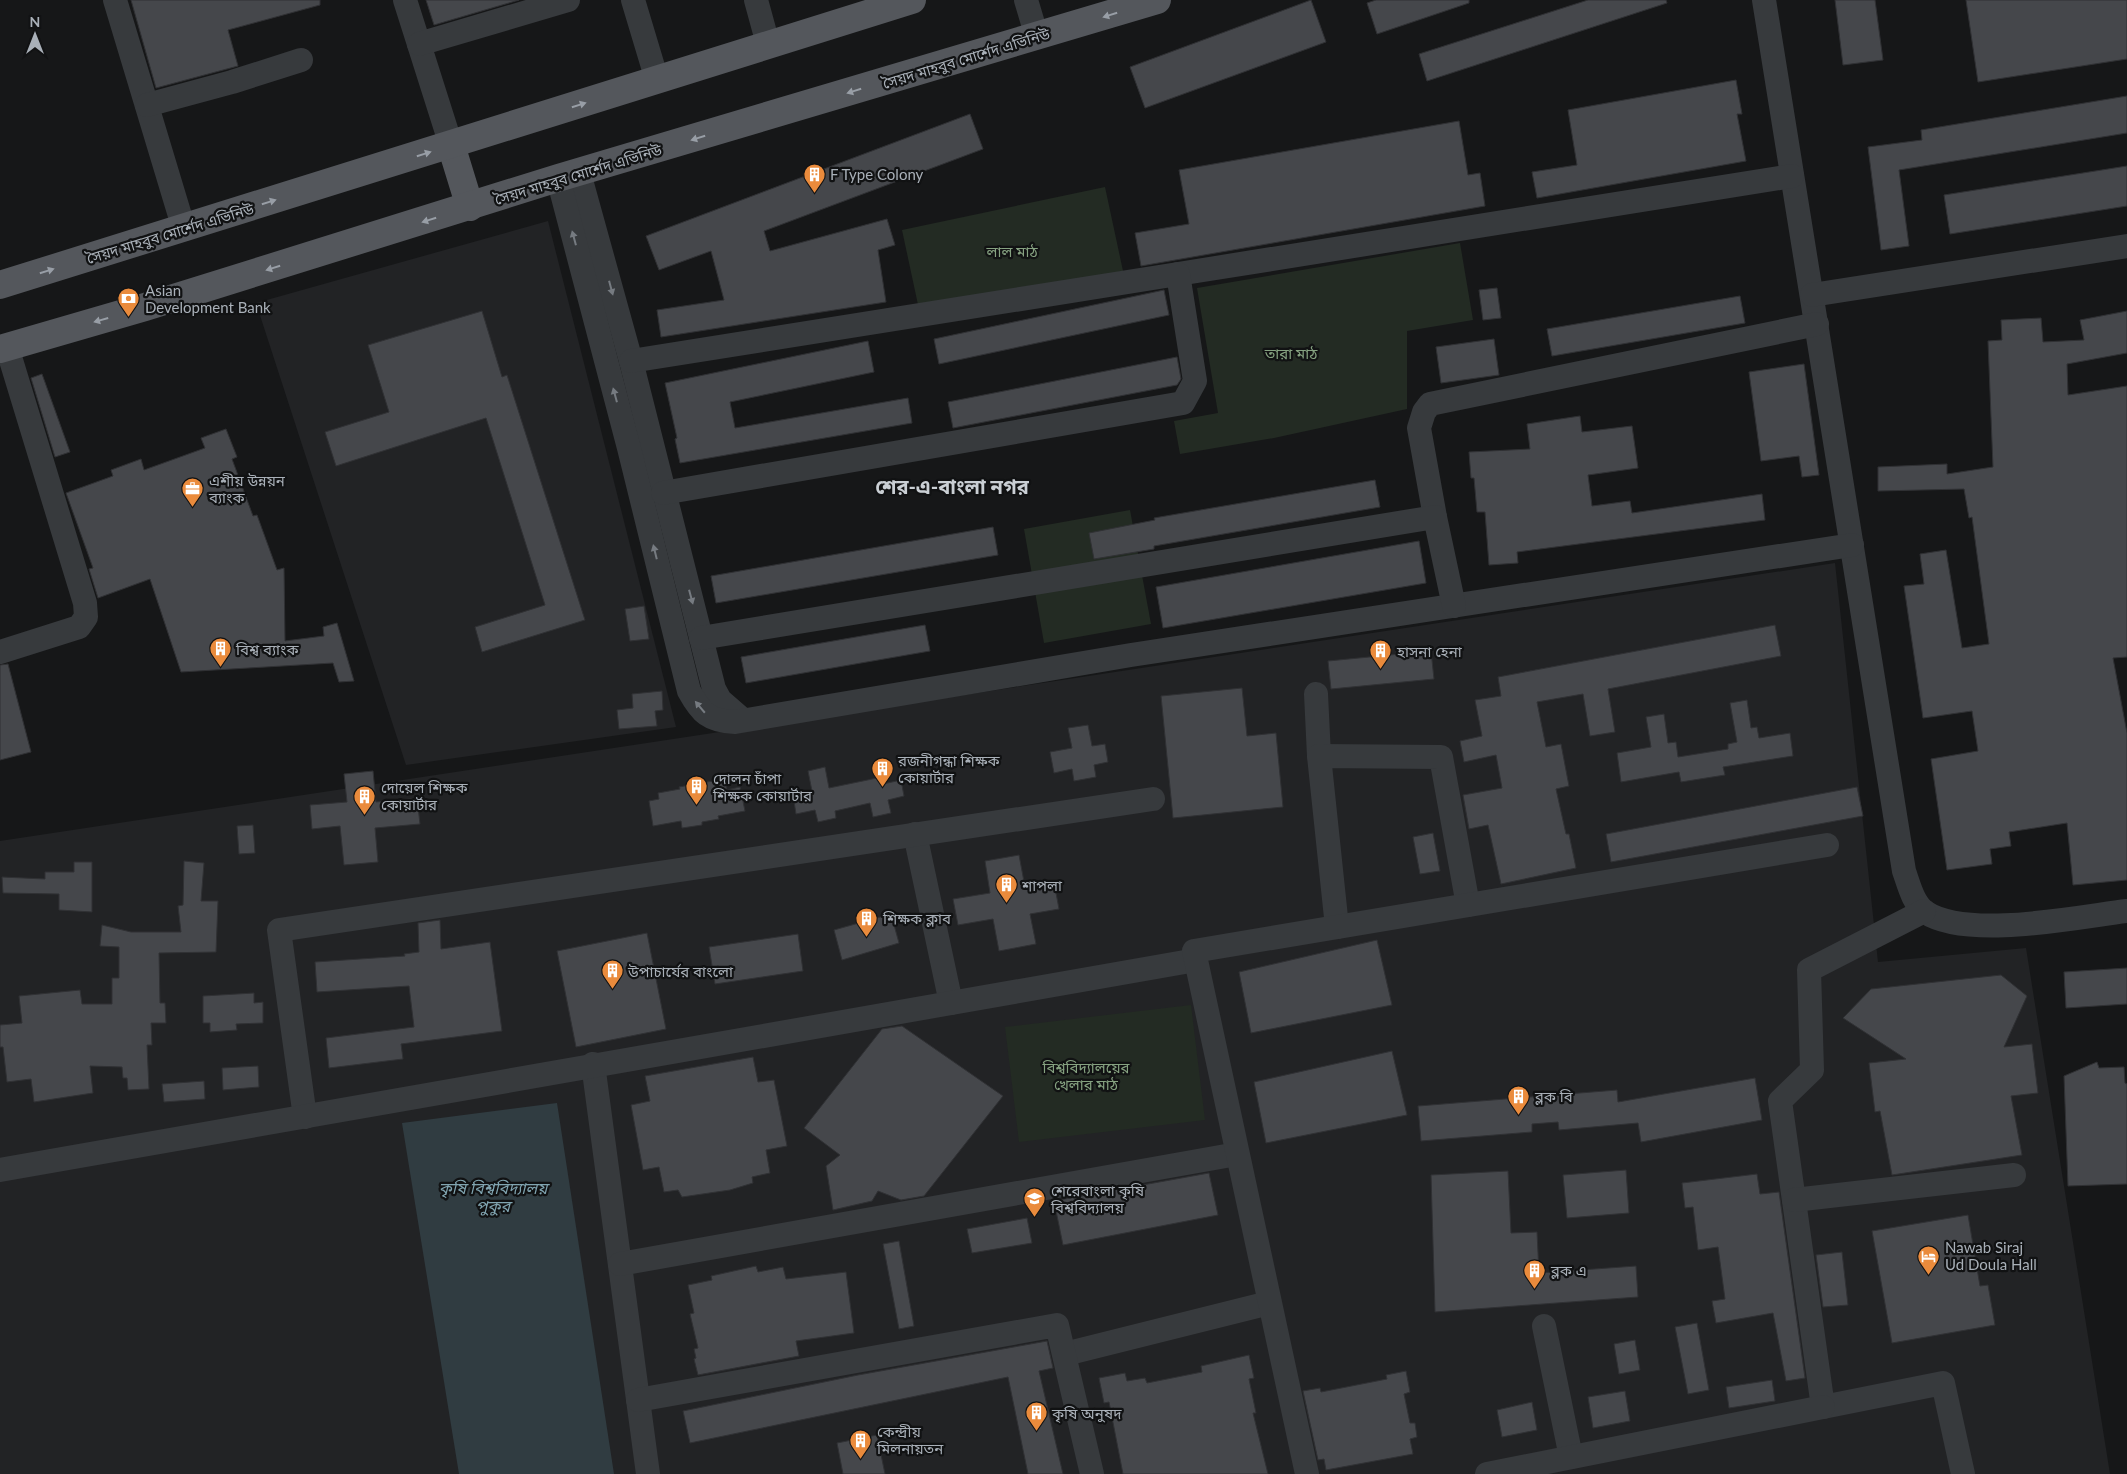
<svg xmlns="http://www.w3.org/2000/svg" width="2127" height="1474" font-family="Lato,'Noto Sans Bengali',sans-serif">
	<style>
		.built { fill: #222325 }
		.green { fill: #232b23 }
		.water { fill: #303c41 }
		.building { fill: #45474b; stroke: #303134 }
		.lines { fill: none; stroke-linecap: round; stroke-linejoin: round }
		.minor { stroke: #373a3d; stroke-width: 24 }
		.major { stroke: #54575c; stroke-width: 28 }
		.oneway { fill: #989ea6 }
		.oneway2 { fill: #767b81 }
		.labels { text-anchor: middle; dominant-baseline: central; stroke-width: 4.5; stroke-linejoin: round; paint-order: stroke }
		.street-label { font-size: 15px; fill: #a9b0b8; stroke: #111213 }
		.poi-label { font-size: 15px; fill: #a9b0b8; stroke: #111213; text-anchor: start }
		.park-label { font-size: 15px; fill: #86a281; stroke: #111213 }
		.water-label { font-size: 16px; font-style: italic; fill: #81a5b1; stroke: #111213 }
		.district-label { font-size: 20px; font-weight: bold; fill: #cacfd4; stroke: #111213 }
	</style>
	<rect width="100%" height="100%" fill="#161718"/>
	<!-- built -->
	<g class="built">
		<polygon points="548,221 676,727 406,765 256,303"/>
		<polygon points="1835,563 1878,962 2026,948 2110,1474 0,1474 0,841"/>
	</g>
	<!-- green -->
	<g class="green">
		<polygon points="1105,187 1123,271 920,314 902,230"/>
		<polygon points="1460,243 1473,320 1407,331 1407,409 1274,438 1180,454 1174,421 1218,413 1197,288"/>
		<polygon points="1130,510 1151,624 1044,643 1024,529"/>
		<polygon points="1191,1005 1205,1120 1019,1142 1005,1027"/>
	</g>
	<!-- water -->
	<polygon class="water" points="557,1103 614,1474 459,1474 402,1123"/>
	<!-- building -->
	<g class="building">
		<polygon points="131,0 320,0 320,5 228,30 238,66 156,88"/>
		<polygon points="426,0 519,0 434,25"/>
		<polygon points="1311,0 1326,42 1145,108 1130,67"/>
		<polygon points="1376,0 1469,0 1469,3 1377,34 1367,3"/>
		<polygon points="1588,0 1666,0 1667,3 1427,81 1419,54"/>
		<polygon points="1835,0 1875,0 1883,60 1843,65"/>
		<polygon points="1966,0 2127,0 2127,59 1978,82"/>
		<polygon points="1736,80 1742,114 1737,114 1746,161 1537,198 1532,172 1577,165 1568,110"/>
		<polygon points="2127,96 2127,133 1899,170 1909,246 1881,250 1868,147 1922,140 1921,130"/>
		<polygon points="970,114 983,149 764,231 770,251 887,219 895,245 878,250 886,302 661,337 657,310 724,300 711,251 659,270 646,236"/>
		<polygon points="1459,121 1468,175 1480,173 1485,206 1141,266 1135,233 1189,224 1179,170"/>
		<polygon points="2127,166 2127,206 1950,234 1944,195"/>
		<polygon points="1497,288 1501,318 1483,320 1479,290"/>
		<polygon points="1164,290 1169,315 939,364 934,339"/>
		<polygon points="1740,296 1745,323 1552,356 1547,329"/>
		<polygon points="482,311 502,377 507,375 585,620 482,652 475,627 545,605 486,418 336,466 325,432 389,412 368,345"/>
		<polygon points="2127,311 2127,353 2067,364 2068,395 2127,386 2127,657 2113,658 2127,733 2127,880 2073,885 2067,823 2009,832 2011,846 1990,849 1992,864 1947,870 1931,759 1978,751 1972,711 1923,718 1904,586 1924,584 1920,554 1946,550 1962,648 1989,644 1972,517 1969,518 1964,489 1878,491 1878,467 1947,464 1947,474 1993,467 1988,341 2002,340 2001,320 2041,318 2043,342 2084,340 2080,320"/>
		<polygon points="1494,339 1499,375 1441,383 1436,347"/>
		<polygon points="868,341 874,372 730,402 735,428 908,398 912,423 680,463 675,439 677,438 665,383"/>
		<polygon points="1177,357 1181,379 1177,385 953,428 948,402"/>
		<polygon points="1804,364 1819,475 1802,477 1799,456 1761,461 1749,372"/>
		<polygon points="42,374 70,452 55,457 31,378"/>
		<polygon points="1580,416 1582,432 1632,426 1638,468 1588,475 1592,506 1630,501 1632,513 1762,494 1765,520 1517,552 1518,563 1489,565 1485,512 1477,512 1474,478 1471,478 1469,452 1530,449 1527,424"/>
		<polygon points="226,429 237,457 232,459 253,516 257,515 277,570 284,568 285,641 324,636 323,627 337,623 354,681 339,682 333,663 181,672 150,579 98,598 89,569 93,568 66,493 113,476 111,470 141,459 144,470 205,448 201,438"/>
		<polygon points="1375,480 1380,507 1154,546 1154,549 1094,559 1089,533 1155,520 1154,518"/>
		<polygon points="993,527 998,555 716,603 711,576"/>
		<polygon points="1419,541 1426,583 1163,628 1156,587"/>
		<polygon points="644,606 649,639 630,641 625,609"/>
		<polygon points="925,625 930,651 746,683 741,657"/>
		<polygon points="1775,625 1781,656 1608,689 1615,732 1590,736 1583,694 1537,702 1546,747 1561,744 1569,786 1556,789 1566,834 1569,834 1576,868 1501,884 1488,825 1469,829 1463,795 1502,788 1496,755 1464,762 1460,741 1482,736 1475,700 1501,696 1498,677"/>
		<polygon points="1431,651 1434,679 1331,689 1328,661"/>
		<polygon points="8,664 31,752 0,760 0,665"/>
		<polygon points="1242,688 1247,736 1276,733 1283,807 1173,818 1161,696"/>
		<polygon points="662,691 663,710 655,711 657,726 619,729 617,710 633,708 632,694"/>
		<polygon points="1747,700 1751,728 1757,727 1759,738 1790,733 1793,756 1723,767 1725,775 1681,782 1679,772 1621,782 1617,753 1651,747 1646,717 1664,714 1668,743 1676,742 1678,757 1728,749 1728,744 1737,742 1730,703"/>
		<polygon points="1088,725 1092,746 1105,744 1108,762 1094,765 1096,777 1074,781 1072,769 1054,773 1050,752 1072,748 1068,728"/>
		<polygon points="825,767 829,788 882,777 883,784 901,780 904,796 888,800 891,813 873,817 870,803 835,811 836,818 818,822 815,810 796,814 793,795 812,791 808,771"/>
		<polygon points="373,771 376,802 417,798 420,824 375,828 378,862 344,865 340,826 312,829 310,805 347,802 344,774"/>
		<polygon points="724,779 727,790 740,787 745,811 718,816 719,819 702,822 702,825 682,828 681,821 653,826 649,801 659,799 658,793 680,789 679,787"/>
		<polygon points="1857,787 1863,816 1611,862 1606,834"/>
		<polygon points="253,825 255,853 239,854 237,826"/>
		<polygon points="1433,833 1440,871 1420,874 1413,837"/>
		<polygon points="1019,855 1025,887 1054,882 1059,909 1030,914 1036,944 999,951 993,919 958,925 953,899 990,893 985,861"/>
		<polygon points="184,861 204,863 201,901 218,901 216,952 159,953 160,1003 165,1003 166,1023 151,1023 152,1045 147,1045 149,1089 128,1090 127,1078 123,1078 122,1067 90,1066 93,1093 34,1102 31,1079 7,1082 3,1047 0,1047 0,1025 22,1023 19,996 80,990 82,1004 112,1004 112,978 119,978 119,947 100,946 102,925 131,932 181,932 178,906 183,905"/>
		<polygon points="74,862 92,862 92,912 59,910 59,894 3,893 2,877 45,879 45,872 74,872"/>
		<polygon points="891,914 899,943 842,960 834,930"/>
		<polygon points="440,920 441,949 490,942 502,1031 401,1044 403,1059 329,1068 326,1038 414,1027 409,986 317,992 315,962 405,956 404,954 419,952 418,923"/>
		<polygon points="647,933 666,1029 576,1047 557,951"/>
		<polygon points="798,934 803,971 715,984 709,947"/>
		<polygon points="1377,940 1392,1005 1251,1033 1239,972"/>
		<polygon points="2127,968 2127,1004 2066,1008 2064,972"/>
		<polygon points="2001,975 2027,996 2004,1047 2032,1044 2038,1093 2011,1096 2022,1155 1892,1175 1880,1111 1875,1112 1869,1063 1906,1059 1843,1018 1871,989"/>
		<polygon points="254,993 254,1003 263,1002 263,1023 236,1024 237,1030 210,1032 210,1023 203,1023 203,996"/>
		<polygon points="902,1026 1003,1096 924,1196 901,1200 878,1191 872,1201 833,1210 826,1166 840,1155 804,1128 882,1029"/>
		<polygon points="1392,1051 1407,1115 1266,1143 1254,1082"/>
		<polygon points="753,1057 758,1082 774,1080 787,1146 766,1150 770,1173 752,1177 753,1183 730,1190 682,1197 678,1190 664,1192 659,1167 643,1170 631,1105 650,1101 645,1076"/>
		<polygon points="2097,1062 2099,1068 2124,1067 2125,1083 2127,1084 2127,1184 2068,1186 2064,1076"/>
		<polygon points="258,1066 259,1087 223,1090 222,1068"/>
		<polygon points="1755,1078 1762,1120 1641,1142 1638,1123 1559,1130 1558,1122 1532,1124 1532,1132 1421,1141 1418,1106 1617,1090 1618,1102"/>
		<polygon points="204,1081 205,1099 164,1102 162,1084"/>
		<polygon points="1626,1170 1629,1213 1567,1218 1563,1175"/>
		<polygon points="1508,1171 1511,1233 1537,1232 1539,1273 1636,1266 1638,1297 1435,1312 1431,1175"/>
		<polygon points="1209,1173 1218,1215 1063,1245 1054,1201"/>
		<polygon points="1757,1174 1760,1194 1779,1192 1805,1378 1786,1381 1773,1313 1716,1323 1712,1301 1725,1299 1718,1247 1698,1250 1693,1207 1685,1208 1682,1183"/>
		<polygon points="1968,1215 1980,1286 1988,1285 1995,1325 1892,1343 1872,1231"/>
		<polygon points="1027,1218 1032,1243 972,1253 967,1229"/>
		<polygon points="899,1241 914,1326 899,1329 883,1244"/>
		<polygon points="1842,1252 1848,1305 1823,1307 1816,1255"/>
		<polygon points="756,1266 758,1272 783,1267 786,1279 846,1272 854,1333 796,1341 799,1356 698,1375 694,1359 696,1358 694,1349 698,1348 690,1314 694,1313 688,1285 712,1280 711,1276"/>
		<polygon points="1697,1323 1709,1390 1688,1394 1675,1327"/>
		<polygon points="1635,1340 1640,1370 1619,1374 1614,1344"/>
		<polygon points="1047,1341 1053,1368 1039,1371 1063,1474 1028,1474 1008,1377 690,1443 683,1411 858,1375"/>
		<polygon points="1249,1355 1254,1378 1249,1379 1256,1413 1253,1413 1268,1474 1123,1474 1109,1402 1104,1403 1099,1378 1125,1373 1127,1381 1145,1378 1147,1383 1202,1372 1201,1366"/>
		<polygon points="1406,1371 1410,1392 1404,1394 1410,1423 1415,1423 1417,1437 1410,1439 1413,1454 1326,1470 1324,1459 1318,1460 1303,1391 1320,1388 1321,1392 1387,1379 1386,1375"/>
		<polygon points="1772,1380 1775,1401 1729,1408 1726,1387"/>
		<polygon points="1625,1391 1630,1421 1593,1428 1588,1397"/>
		<polygon points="1532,1402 1537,1430 1502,1437 1497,1410"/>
		<polygon points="877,1435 885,1474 843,1474 837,1443"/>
	</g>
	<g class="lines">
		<!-- minor -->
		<g class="minor">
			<polyline points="115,0 184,229"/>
			<polyline points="405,0 451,145"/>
			<polyline points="633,0 657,80"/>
			<polyline points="756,0 768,44"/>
			<polyline points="1026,0 1037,37"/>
			<path d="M1764 0 1904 871C1909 885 1913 903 1925 912 1967 940 2078 917 2127 911"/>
			<polyline points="419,44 568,0"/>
			<polyline points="147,105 232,82 301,60"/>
			<polyline points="579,173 631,361 714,689 720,700 743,720"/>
			<path d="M558 178 629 448 689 691C701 713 709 721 735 722L1131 655 1852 545"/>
			<polyline points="1178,274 1792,176"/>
			<polyline points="1812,295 2127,246"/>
			<polyline points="631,361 1178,274 1195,381 1183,403 663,493"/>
			<polyline points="1435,517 1419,428 1424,412 1430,404 1817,324"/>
			<polyline points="701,638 1435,517 1454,606"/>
			<polyline points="0,652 79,627 86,617 85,603 7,347"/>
			<polyline points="1316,694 1319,756"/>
			<polyline points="915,834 951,1003"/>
			<polyline points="1924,911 1809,970 1812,1070 1780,1101 1823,1407 1943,1383 1963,1474"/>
			<polyline points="1337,927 1319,756 1441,757 1468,905"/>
			<polyline points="593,1064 648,1474"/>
			<polyline points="305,1117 279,930 1153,799"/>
			<polyline points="0,1170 1196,960"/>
			<polyline points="1794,1200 2014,1175"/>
			<polyline points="620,1264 1237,1154"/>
			<polyline points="1544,1326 1571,1457"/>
			<polyline points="1065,1354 1269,1303"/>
			<polyline points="638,1400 1057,1325 1092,1474"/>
			<polyline points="1307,1474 1194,951 1827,845"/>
			<polyline points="1487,1474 1823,1407"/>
		</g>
		<!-- major -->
		<g class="major">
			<polyline points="451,145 470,207"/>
			<polyline points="0,285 912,0"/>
			<polyline points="0,349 145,307 558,178 1157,0"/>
		</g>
	</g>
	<!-- one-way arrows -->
	<defs><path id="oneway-solid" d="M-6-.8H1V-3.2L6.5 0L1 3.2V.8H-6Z" transform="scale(1.25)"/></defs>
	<g class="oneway">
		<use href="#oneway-solid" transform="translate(1110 15) rotate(163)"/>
		<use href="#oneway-solid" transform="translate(854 91) rotate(163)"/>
		<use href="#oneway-solid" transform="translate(579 105) rotate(-18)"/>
		<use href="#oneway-solid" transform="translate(698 138) rotate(163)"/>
		<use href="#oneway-solid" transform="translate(424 154) rotate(-17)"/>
		<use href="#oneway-solid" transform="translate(269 202) rotate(-17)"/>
		<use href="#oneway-solid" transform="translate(429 220) rotate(163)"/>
		<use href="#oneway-solid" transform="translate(273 268) rotate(163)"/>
		<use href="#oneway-solid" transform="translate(47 271) rotate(-17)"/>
		<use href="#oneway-solid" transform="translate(101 320) rotate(164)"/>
	</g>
	<g class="oneway2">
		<use href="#oneway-solid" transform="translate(574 238) rotate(-105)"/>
		<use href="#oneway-solid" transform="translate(611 288) rotate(75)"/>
		<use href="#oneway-solid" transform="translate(615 395) rotate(-105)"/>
		<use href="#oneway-solid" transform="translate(655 552) rotate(-104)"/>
		<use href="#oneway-solid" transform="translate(691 597) rotate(75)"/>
		<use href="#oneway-solid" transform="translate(700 707) rotate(-130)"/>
	</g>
	<!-- icons -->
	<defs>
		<symbol id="building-pin" viewBox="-11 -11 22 30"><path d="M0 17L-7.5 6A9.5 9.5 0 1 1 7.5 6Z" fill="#ea8b3c" stroke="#111213"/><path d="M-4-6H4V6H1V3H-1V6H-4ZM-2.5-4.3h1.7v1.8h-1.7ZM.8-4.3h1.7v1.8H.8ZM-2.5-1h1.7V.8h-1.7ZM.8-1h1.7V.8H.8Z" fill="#fff"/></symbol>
		<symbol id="bank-pin" viewBox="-11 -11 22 30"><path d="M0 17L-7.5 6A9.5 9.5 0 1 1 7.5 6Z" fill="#ea8b3c" stroke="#111213"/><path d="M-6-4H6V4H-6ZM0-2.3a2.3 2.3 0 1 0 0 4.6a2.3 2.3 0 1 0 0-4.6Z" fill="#fff"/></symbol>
		<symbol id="office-pin" viewBox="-11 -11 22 30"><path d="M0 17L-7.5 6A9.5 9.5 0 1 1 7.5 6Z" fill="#ea8b3c" stroke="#111213"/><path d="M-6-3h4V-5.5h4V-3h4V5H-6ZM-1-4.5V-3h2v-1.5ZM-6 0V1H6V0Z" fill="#fff"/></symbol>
		<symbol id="university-pin" viewBox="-11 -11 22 30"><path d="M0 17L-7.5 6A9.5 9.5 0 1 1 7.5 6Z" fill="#ea8b3c" stroke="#111213"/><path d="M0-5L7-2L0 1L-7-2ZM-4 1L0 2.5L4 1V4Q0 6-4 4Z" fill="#fff"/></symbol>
		<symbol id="hotel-pin" viewBox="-11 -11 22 30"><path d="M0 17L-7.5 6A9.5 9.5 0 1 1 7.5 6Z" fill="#ea8b3c" stroke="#111213"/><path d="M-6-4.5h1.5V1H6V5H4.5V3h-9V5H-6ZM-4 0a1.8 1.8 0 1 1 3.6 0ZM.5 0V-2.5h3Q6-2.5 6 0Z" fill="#fff"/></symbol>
	</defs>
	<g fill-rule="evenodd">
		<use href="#building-pin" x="802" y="162" width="25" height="34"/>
		<use href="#bank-pin" x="116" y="286" width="25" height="34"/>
		<use href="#office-pin" x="180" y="476" width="25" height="34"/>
		<use href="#building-pin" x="208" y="636" width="25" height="34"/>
		<use href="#building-pin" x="1368" y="638" width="25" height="34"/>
		<use href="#building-pin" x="870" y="756" width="25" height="34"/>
		<use href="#building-pin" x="684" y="774" width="25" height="34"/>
		<use href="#building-pin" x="352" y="784" width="25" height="34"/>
		<use href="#building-pin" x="994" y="872" width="25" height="34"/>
		<use href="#building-pin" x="854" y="906" width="25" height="34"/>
		<use href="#building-pin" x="600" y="958" width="25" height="34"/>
		<use href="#building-pin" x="1506" y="1084" width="25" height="34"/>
		<use href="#university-pin" x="1022" y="1186" width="25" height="34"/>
		<use href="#hotel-pin" x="1916" y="1244" width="25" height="34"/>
		<use href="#building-pin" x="1522" y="1258" width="25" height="34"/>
		<use href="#building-pin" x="1024" y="1400" width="25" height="34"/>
		<use href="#building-pin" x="848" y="1428" width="25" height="34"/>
	</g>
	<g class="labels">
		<!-- street labels -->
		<g class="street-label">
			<text transform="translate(966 58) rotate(-17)">সৈয়দ মাহবুব মোর্শেদ এভিনিউ</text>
			<text transform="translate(578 174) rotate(-17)">সৈয়দ মাহবুব মোর্শেদ এভিনিউ</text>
			<text transform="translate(170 233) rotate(-17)">সৈয়দ মাহবুব মোর্শেদ এভিনিউ</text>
		</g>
		<!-- poi labels -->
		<g class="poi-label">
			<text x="830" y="174">F Type Colony</text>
			<text x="145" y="290">Asian<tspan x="145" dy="17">Development Bank</tspan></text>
			<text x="209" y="480">এশীয় উন্নয়ন<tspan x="209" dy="17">ব্যাংক</tspan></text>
			<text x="236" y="649">বিশ্ব ব্যাংক</text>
			<text x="1397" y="651">হাসনা হেনা</text>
			<text x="898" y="760">রজনীগন্ধা শিক্ষক<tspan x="898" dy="17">কোয়ার্টার</tspan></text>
			<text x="713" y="778">দোলন চাঁপা<tspan x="713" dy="17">শিক্ষক কোয়ার্টার</tspan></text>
			<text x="381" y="787">দোয়েল শিক্ষক<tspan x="381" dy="17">কোয়ার্টার</tspan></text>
			<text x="1022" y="885">শাপলা</text>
			<text x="883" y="918">শিক্ষক ক্লাব</text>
			<text x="628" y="971">উপাচার্যের বাংলো</text>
			<text x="1535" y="1096">ব্লক বি</text>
			<text x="1051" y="1190">শেরেবাংলা কৃষি<tspan x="1051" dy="17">বিশ্ববিদ্যালয়</tspan></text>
			<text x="1945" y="1247">Nawab Siraj<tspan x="1945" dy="17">Ud Doula Hall</tspan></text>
			<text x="1551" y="1270">ব্লক এ</text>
			<text x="1052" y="1413">কৃষি অনুষদ</text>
			<text x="877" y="1431">কেন্দ্রীয়<tspan x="877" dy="17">মিলনায়তন</tspan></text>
		</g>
		<!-- park labels -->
		<g class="park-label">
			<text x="1012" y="251">লাল মাঠ</text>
			<text x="1291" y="353">তারা মাঠ</text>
			<text x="1086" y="1067">বিশ্ববিদ্যালয়ের<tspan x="1086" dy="17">খেলার মাঠ</tspan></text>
		</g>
		<!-- water labels -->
		<g class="water-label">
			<text x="493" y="1187">কৃষি বিশ্ববিদ্যালয়<tspan x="493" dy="18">পুকুর</tspan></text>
		</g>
		<!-- district labels -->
		<g class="district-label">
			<text x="952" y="486">শের-এ-বাংলা নগর</text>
		</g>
	</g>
	<!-- north arrow -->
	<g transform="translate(35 35)" stroke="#111213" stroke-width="4" paint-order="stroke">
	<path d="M0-4L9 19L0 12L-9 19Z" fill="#a9b0b8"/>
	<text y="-8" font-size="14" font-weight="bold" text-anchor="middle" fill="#a9b0b8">N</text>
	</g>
</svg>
